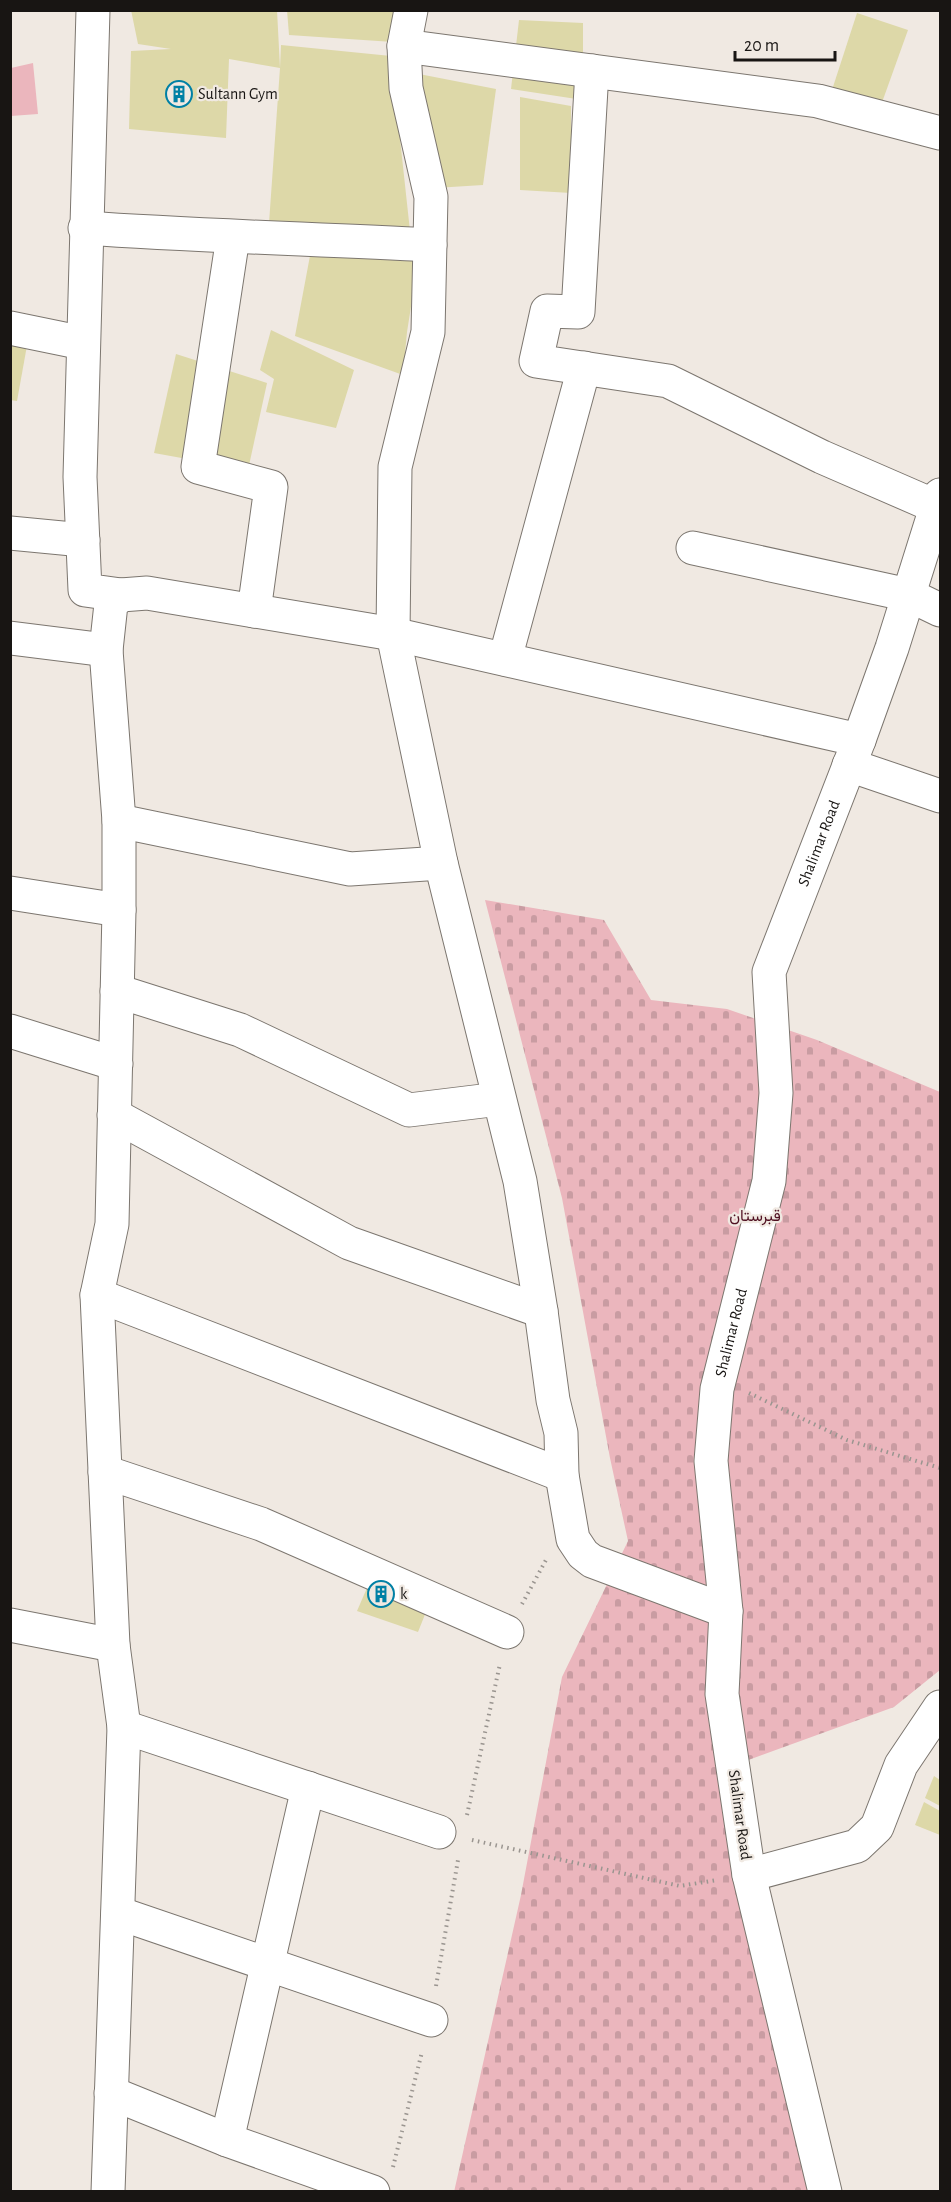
<svg xmlns="http://www.w3.org/2000/svg" width="951" height="2202" font-family="'Alegreya Sans',Vazirmatn,sans-serif">
	<style>
		.grass { fill: #ebb6bd }
		.cemetery { fill: url(#cemetery-stones) }
		.building { fill: #ddd8a8 }
		.lines { fill: none; stroke-linecap: round; stroke-linejoin: round }
		.minor-casing { stroke: #7c766f; stroke-width: 35 }
		.path { stroke: #9a9590; stroke-width: 4; stroke-dasharray: 1.5 4.5; stroke-linecap: butt }
		.minor { stroke: #fff; stroke-width: 33 }
		.labels { text-anchor: middle; dominant-baseline: central; stroke-width: 4.5; stroke-linejoin: round; paint-order: stroke }
		.poi-label { font-size: 16px; fill: #181513; stroke: #f0e9e2; text-anchor: start }
		.street-label { font-size: 16px; fill: #181513; stroke: #f0e9e2 }
		.park-label { font-size: 16px; fill: #4f1021; stroke: #f0e9e2 }
	</style>
	<defs>
		<pattern id="cemetery-stones" width="16" height="16" patternUnits="userSpaceOnUse" patternTransform="scale(1.5)"><rect width="16" height="16" fill="#ebb6bd"/><path d="M2 7V4a2 2 0 0 1 4 0v3zM10 15v-3a2 2 0 0 1 4 0v3z" fill="#c99ca2"/></pattern>
	</defs>
	<rect width="100%" height="100%" fill="#f0e9e2"/>
	<!-- grass -->
	<polygon class="grass" points="33,63 38,114 11,116 11,68"/>
	<!-- cemetery -->
	<polygon class="cemetery" points="485,900 604,920 651,1000 727,1009 817,1040 940,1092 940,1670 894,1707 743,1762 829,2191 454,2192 521,1895 562,1677 628,1541 610,1458 562,1198"/>
	<!-- building -->
	<g class="building">
		<polygon points="131,10 277,10 280,68 281,45 391,56 410,231 269,223 280,68 229,59 226,138 129,129 131,51 171,49 138,44"/>
		<polygon points="287,10 401,10 393,42 289,35"/>
		<polygon points="857,13 908,30 880,108 831,93"/>
		<polygon points="519,20 583,23 583,100 511,89"/>
		<polygon points="419,74 496,89 483,185 435,188"/>
		<polygon points="520,97 571,106 571,193 520,190"/>
		<polygon points="312,245 419,256 407,332 403,375 295,336"/>
		<polygon points="271,330 354,370 336,428 266,412 274,379 260,370"/>
		<polygon points="10,336 28,340 17,401 10,400"/>
		<polygon points="176,354 267,383 248,470 154,453"/>
		<polygon points="370,1581 428,1607 418,1632 357,1611"/>
		<polygon points="934,1776 940,1780 940,1806 925,1798"/>
		<polygon points="924,1802 940,1811 940,1835 915,1825"/>
	</g>
	<g class="lines">
		<defs>
			<g id="minor">
				<polyline points="93,10 80,477 85,590 121,595 147,593 393,634 859,740"/>
				<polyline points="411,10 404,46 406,88 431,197 428,332 395,467 393,634 441,863 520,1181 541,1311 553,1400 561,1433 562,1475 573,1539 583,1554 592,1561 726,1611"/>
				<polyline points="404,46 818,101 940,133"/>
				<polyline points="592,71 578,312 547,311 536,361 668,381 822,457 937,507"/>
				<path d="M85 228C200 236 315 239 430 245"/>
				<polyline points="233,237 198,467 271,487 254,611"/>
				<polyline points="10,328 83,343"/>
				<polyline points="10,533 83,540"/>
				<polyline points="693,548 909,595 940,610"/>
				<polyline points="10,638 106,650"/>
				<polyline points="505,659 584,368"/>
				<polyline points="849,765 940,796"/>
				<polyline points="119,821 350,869 441,863"/>
				<polyline points="10,893 119,910"/>
				<polyline points="117,991 240,1030 409,1110 499,1099"/>
				<polyline points="10,1031 116,1064"/>
				<polyline points="114,1115 349,1243 541,1311"/>
				<polyline points="97,1295 562,1475"/>
				<polyline points="105,1472 261,1524 507,1632"/>
				<polyline points="10,1625 113,1645"/>
				<polyline points="124,1727 439,1832"/>
				<polyline points="749,1875 857,1846 877,1827 901,1765 940,1707"/>
				<polyline points="118,1913 431,2020"/>
				<polyline points="111,2093 227,2140 373,2192"/>
				<polyline points="227,2140 308,1788"/>
				<polyline points="108,2192 124,1727 113,1645 97,1295 112,1224 119,910 119,821 106,650 111,604 121,595"/>
				<path id="s1" d="M825 2192 749 1875 722 1694 726 1611 711 1461 717 1389 769 1181 776 1093 769 972 859 740 892 648 940 495"/>
			</g>
		</defs>
		<!-- minor casing -->
		<use href="#minor" class="minor-casing"/>
		<!-- path -->
		<g class="path">
			<polyline points="749,1393 847,1440 940,1468"/>
			<polyline points="522,1604 546,1560"/>
			<polyline points="467,1815 500,1664"/>
			<polyline points="472,1840 680,1886 717,1880"/>
			<polyline points="436,1986 458,1860"/>
			<polyline points="393,2167 422,2052"/>
		</g>
		<!-- minor -->
		<use href="#minor" class="minor"/>
	</g>
	<!-- icons -->
	<defs>
		<symbol id="building-ring" viewBox="-11 -11 22 22"><circle r="9.5" fill="#f0e9e2" stroke="#0080a5" stroke-width="1.5"/><path d="M-4-6H4V6H1V3H-1V6H-4ZM-2.5-4.3h1.7v1.8h-1.7ZM.8-4.3h1.7v1.8H.8ZM-2.5-1h1.7V.8h-1.7ZM.8-1h1.7V.8H.8Z" fill="#0080a5"/></symbol>
	</defs>
	<g fill-rule="evenodd">
		<use href="#building-ring" x="164" y="79" width="30" height="30"/>
		<use href="#building-ring" x="366" y="1579" width="30" height="30"/>
	</g>
	<g class="labels">
		<!-- poi labels -->
		<g class="poi-label">
			<text x="198" y="94">Sultann Gym</text>
			<text x="400" y="1594">k</text>
		</g>
		<!-- street labels -->
		<g class="street-label">
			<text stroke="none"><textPath href="#s1" startOffset="1377">Shalimar Road</textPath></text>
			<text stroke="none"><textPath href="#s1" startOffset="873">Shalimar Road</textPath></text>
			<text transform="translate(740 1815) rotate(82)">Shalimar Road</text>
		</g>
		<!-- park labels -->
		<g class="park-label">
			<text x="755" y="1216">قبرستان</text>
		</g>
	</g>
	<!-- border -->
	<rect width="951" height="2202" fill="none" stroke="#181513" stroke-width="24"/>
	<!-- scale -->
	<path d="M735 51v9h100v-9" fill="none" stroke="#181513" stroke-width="3"/>
	<text x="744" y="51" font-size="18" fill="#181513" stroke="#f0e9e2" stroke-width="4.5" paint-order="stroke">20 m</text>
</svg>
